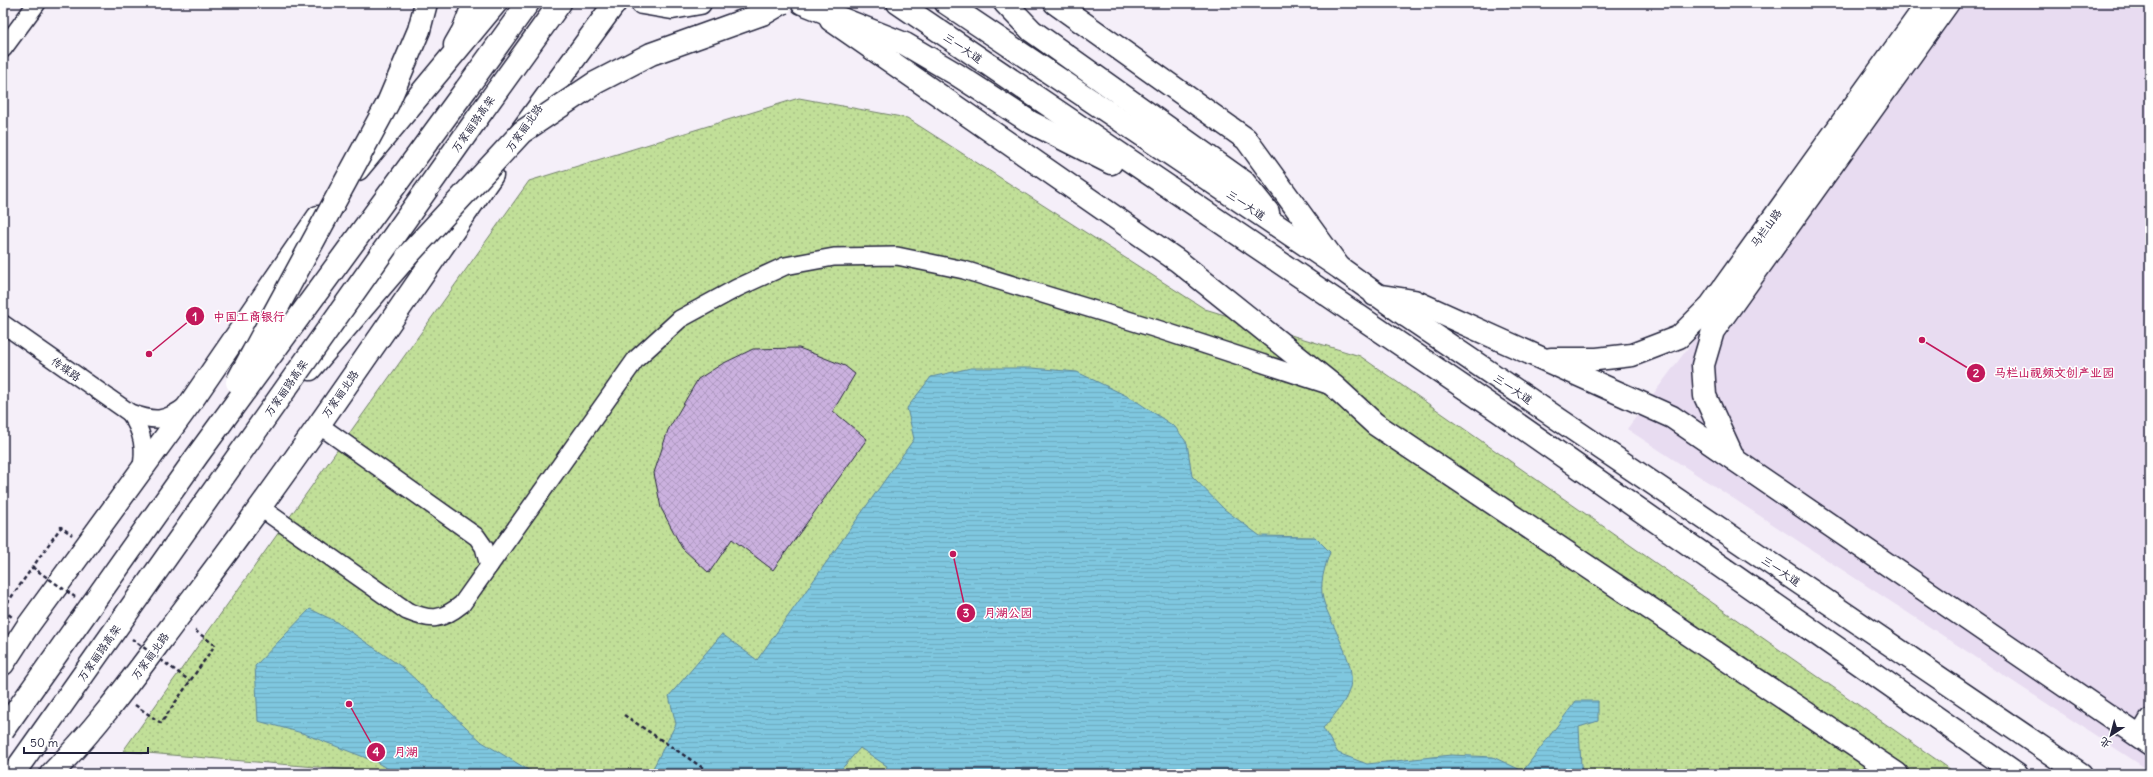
<svg xmlns="http://www.w3.org/2000/svg" width="2153" height="777" font-family="Delius,'LXGW WenKai TC',sans-serif">
	<style>
		.built { fill: #e8dcf1 }
		.park { fill: url(#park-dots); stroke: #72806a }
		.water { fill: url(#water-rules); stroke: #5a859d }
		.building { fill: url(#building-cross-hatch); stroke: #22223b }
		.lines { fill: none; stroke-linecap: round; stroke-linejoin: round }
		.minor-casing { stroke: #22223b; stroke-width: 20 }
		.tertiary-casing { stroke: #22223b; stroke-width: 24 }
		.secondary-casing { stroke: #22223b; stroke-width: 25 }
		.primary-casing { stroke: #22223b; stroke-width: 25 }
		.trunk-casing { stroke: #22223b; stroke-width: 25 }
		.path { stroke: #22223b; stroke-width: 2.5; stroke-dasharray: 4 3; stroke-linecap: butt }
		.minor { stroke: #fff; stroke-width: 17 }
		.tertiary { stroke: #fff; stroke-width: 21 }
		.secondary { stroke: #fff; stroke-width: 22 }
		.primary { stroke: #fff; stroke-width: 22 }
		.trunk { stroke: #fff; stroke-width: 22 }
		.trunk-bridge-casing { stroke: #22223b; stroke-width: 25; stroke-linecap: butt }
		.path-bridge { stroke: #22223b; stroke-width: 2.5; stroke-dasharray: 4 3; stroke-linecap: butt }
		.trunk-bridge { stroke: #fff; stroke-width: 22 }
		.labels { text-anchor: middle; dominant-baseline: central; stroke-width: 3; stroke-linejoin: round; paint-order: stroke }
		.street-label { font-size: 11px; fill: #22223b; stroke: #fff }
		.leader { fill: none; stroke: #c2185b; stroke-width: 1.5 }
		.callout-dot { fill: #c2185b; stroke: #fff; stroke-width: 1.5 }
		.mark-label { font-size: 12px; text-anchor: middle; font-weight: bold; fill: #fff }
		.callout-label { font-size: 12px; text-anchor: middle; font-weight: bold; fill: #c2185b; stroke: #fff; stroke-width: 3; stroke-linejoin: round; paint-order: stroke }
	</style>
	<defs>
		<pattern id="park-dots" width="8" height="8" patternUnits="userSpaceOnUse"><rect width="8" height="8" fill="#c1df98"/><path d="M2 2h.1M6 6h.1" fill="none" stroke="#a6bf84" stroke-width="1.8" stroke-linecap="round"/></pattern>
		<pattern id="water-rules" width="6" height="5" patternUnits="userSpaceOnUse"><rect width="6" height="5" fill="#7fc7df"/><path d="M0 2.5h6" fill="none" stroke="#6dabc0"/></pattern>
		<pattern id="building-cross-hatch" width="8" height="8" patternUnits="userSpaceOnUse"><rect width="8" height="8" fill="#cbb1df"/><path d="M0 0l8 8M0 8l8-8" fill="none" stroke="#ae98c0"/></pattern>
	</defs>
	<rect width="100%" height="100%" fill="#f5eff9"/>
	<filter id="ink" filterUnits="userSpaceOnUse"><feTurbulence type="fractalNoise" baseFrequency=".025" numOctaves="2"/><feDisplacementMap in="SourceGraphic" scale="8" xChannelSelector="R" yChannelSelector="G"/><feConvolveMatrix kernelMatrix="1 2 1 2 8 2 1 2 1" color-interpolation-filters="sRGB"/></filter>
	<g filter="url(#ink)">
		<!-- built -->
		<polygon class="built" points="1935,3 2150,3 2150,771 1627,429 1761,251"/>
		<!-- park -->
		<polygon class="park" points="799,98 907,118 1205,309 1360,356 1957,774 359,774 352,770 123,751 529,181"/>
		<!-- water -->
		<g class="water">
			<path d="M971 368H1032L1077 372 1133 399 1175 427 1187 443 1192 476 1224 509 1260 536 1315 537 1330 552C1325 566 1319 584 1323 599 1325 607 1329 615 1332 622 1354 672 1364 684 1323 728L1338 753 1367 764 1451 755 1493 757 1523 771 1576 701H1598V721L1579 727 1581 766 1583 774H885L887 766 860 748 837 774H650L676 724 669 696 722 634 757 660 914 439 907 408 931 377Z"/>
			<polygon points="310,609 335,621 402,667 482,742 535,774 397,774 374,761 302,733 258,721 255,666"/>
		</g>
		<!-- building -->
		<polygon class="building" points="799,348 845,366 855,374 833,411 867,439 773,570 732,539 709,573 682,548 661,508 654,473 668,430 698,379 722,364 753,349"/>
		<g class="lines">
			<defs>
				<g id="minor">
					<polyline points="3,49 37,3"/>
					<path d="M3 324 130 413C155 422 164 422 186 406"/>
					<path d="M130 413C143 432 146 449 141 471"/>
					<polyline points="319,425 477,537 484,547 489,566"/>
					<path d="M261 508 407 611C431 621 441 621 462 604L636 359 680 319 737 288 785 266 834 257 897 256 964 270 1157 329 1328 385"/>
				</g>
				<polyline id="tertiary" points="2140,737 2150,720"/>
				<g id="secondary">
					<polyline points="1055,3 1246,139 1339,267"/>
					<polyline points="831,20 1178,261 1335,387 1375,424 1897,774"/>
					<polyline points="455,45 463,31 474,3"/>
					<polyline points="1375,295 1414,301 1672,417 2150,744"/>
					<polyline points="1551,359 1597,359 1632,355 1679,337 1711,305 1928,3"/>
					<polyline points="1734,459 1705,396 1703,365 1713,331 1948,3"/>
				</g>
				<g id="primary">
					<polyline points="520,133 615,3"/>
					<polyline points="358,169 496,3"/>
					<polyline points="3,664 27,627 191,402 318,217"/>
					<path d="M51 774C104 721 146 659 192 599 297 461 393 317 492 175"/>
				</g>
				<g id="trunk">
					<polyline points="642,3 672,8 700,3"/>
					<polyline points="802,3 905,44 956,74 1030,122 1111,163"/>
					<polyline points="898,3 1500,412 2017,774"/>
					<polyline points="946,3 1340,268 1408,317 2081,774"/>
					<polyline points="1005,3 1032,31 1244,182 1268,212"/>
					<polyline points="466,89 528,3"/>
					<polyline points="483,110 560,3"/>
					<polyline points="310,369 407,256"/>
				</g>
			</defs>
			<!-- minor casing -->
			<use href="#minor" class="minor-casing"/>
			<!-- tertiary casing -->
			<use href="#tertiary" class="tertiary-casing"/>
			<!-- secondary casing -->
			<use href="#secondary" class="secondary-casing"/>
			<!-- primary casing -->
			<use href="#primary" class="primary-casing"/>
			<!-- trunk casing -->
			<use href="#trunk" class="trunk-casing"/>
			<!-- path -->
			<g class="path">
				<polyline points="3,609 61,527 72,535"/>
				<polyline points="3,610 12,617"/>
				<polyline points="135,705 161,723 215,645 193,629"/>
				<polyline points="624,715 712,774"/>
			</g>
			<!-- minor -->
			<use href="#minor" class="minor"/>
			<!-- tertiary -->
			<use href="#tertiary" class="tertiary"/>
			<!-- secondary -->
			<use href="#secondary" class="secondary"/>
			<!-- primary -->
			<use href="#primary" class="primary"/>
			<!-- trunk -->
			<use href="#trunk" class="trunk"/>
			<defs>
				<g id="trunk-bridge">
					<polyline points="407,256 522,132 595,83 651,54 765,13 782,3"/>
					<polyline points="237,382 388,103 419,30 426,3"/>
					<polyline points="3,730 197,456 466,89"/>
					<polyline points="13,774 483,110"/>
				</g>
			</defs>
			<!-- trunk-bridge casing -->
			<use href="#trunk-bridge" class="trunk-bridge-casing"/>
			<!-- path-bridge -->
			<g class="path-bridge">
				<polyline points="32,567 75,597"/>
				<polyline points="132,639 190,681"/>
			</g>
			<!-- trunk-bridge -->
			<use href="#trunk-bridge" class="trunk-bridge"/>
		</g>
	</g>
	<g class="labels">
		<!-- street labels -->
		<g class="street-label">
			<text transform="translate(963 48) rotate(34)">三一大道</text>
			<text transform="translate(473 124) rotate(-55)">万家丽路高架</text>
			<text transform="translate(524 128) rotate(-55)">万家丽北路</text>
			<text transform="translate(1246 205) rotate(34)">三一大道</text>
			<text transform="translate(1766 228) rotate(-54)">马栏山路</text>
			<text transform="translate(66 369) rotate(35)">传媒路</text>
			<text transform="translate(286 388) rotate(-55)">万家丽路高架</text>
			<text transform="translate(1513 389) rotate(34)">三一大道</text>
			<text transform="translate(340 394) rotate(-55)">万家丽北路</text>
			<text transform="translate(1781 571) rotate(34)">三一大道</text>
			<text transform="translate(99 653) rotate(-55)">万家丽路高架</text>
			<text transform="translate(150 656) rotate(-54)">万家丽北路</text>
		</g>
	</g>
	<!-- callouts -->
	<path class="leader" d="M149 354L195 316M1922 340L1976 373M953 554L966 613M349 704L376 752"/>
	<g class="callout-dot">
		<circle cx="149" cy="354" r="4"/>
		<circle cx="1922" cy="340" r="4"/>
		<circle cx="953" cy="554" r="4"/>
		<circle cx="349" cy="704" r="4"/>
		<circle cx="195" cy="316" r="10"/>
		<circle cx="1976" cy="373" r="10"/>
		<circle cx="966" cy="613" r="10"/>
		<circle cx="376" cy="752" r="10"/>
	</g>
	<g class="mark-label">
		<text x="195" y="321">1</text>
		<text x="1976" y="377">2</text>
		<text x="966" y="617">3</text>
		<text x="376" y="756">4</text>
	</g>
	<g class="callout-label">
		<text x="249" y="321">中国工商银行</text>
		<text x="2054" y="377">马栏山视频文创产业园</text>
		<text x="1008" y="617">月湖公园</text>
		<text x="406" y="756">月湖</text>
	</g>
	<!-- margin -->
	<rect width="2153" height="777" fill="none" stroke="#fff" stroke-width="16"/>
	<rect x="8" y="8" width="2137" height="761" fill="none" stroke="#22223b" stroke-width="1.5" filter="url(#ink)"/>
	<!-- north arrow -->
	<g transform="translate(2111 735) rotate(216)" stroke="#ffffff" stroke-width="3" paint-order="stroke">
	<path d="M0-3L7 15L0 10L-7 15Z" fill="#22223b"/>
	<text y="-6" font-size="11" font-weight="bold" text-anchor="middle" fill="#22223b">北</text>
	</g>
	<!-- scale -->
	<path d="M24 747v6h124v-6" fill="none" stroke="#22223b" stroke-width="2"/>
	<text x="30" y="747" font-size="12" fill="#22223b" stroke="#ffffff" stroke-width="3" paint-order="stroke">50 m</text>
</svg>
